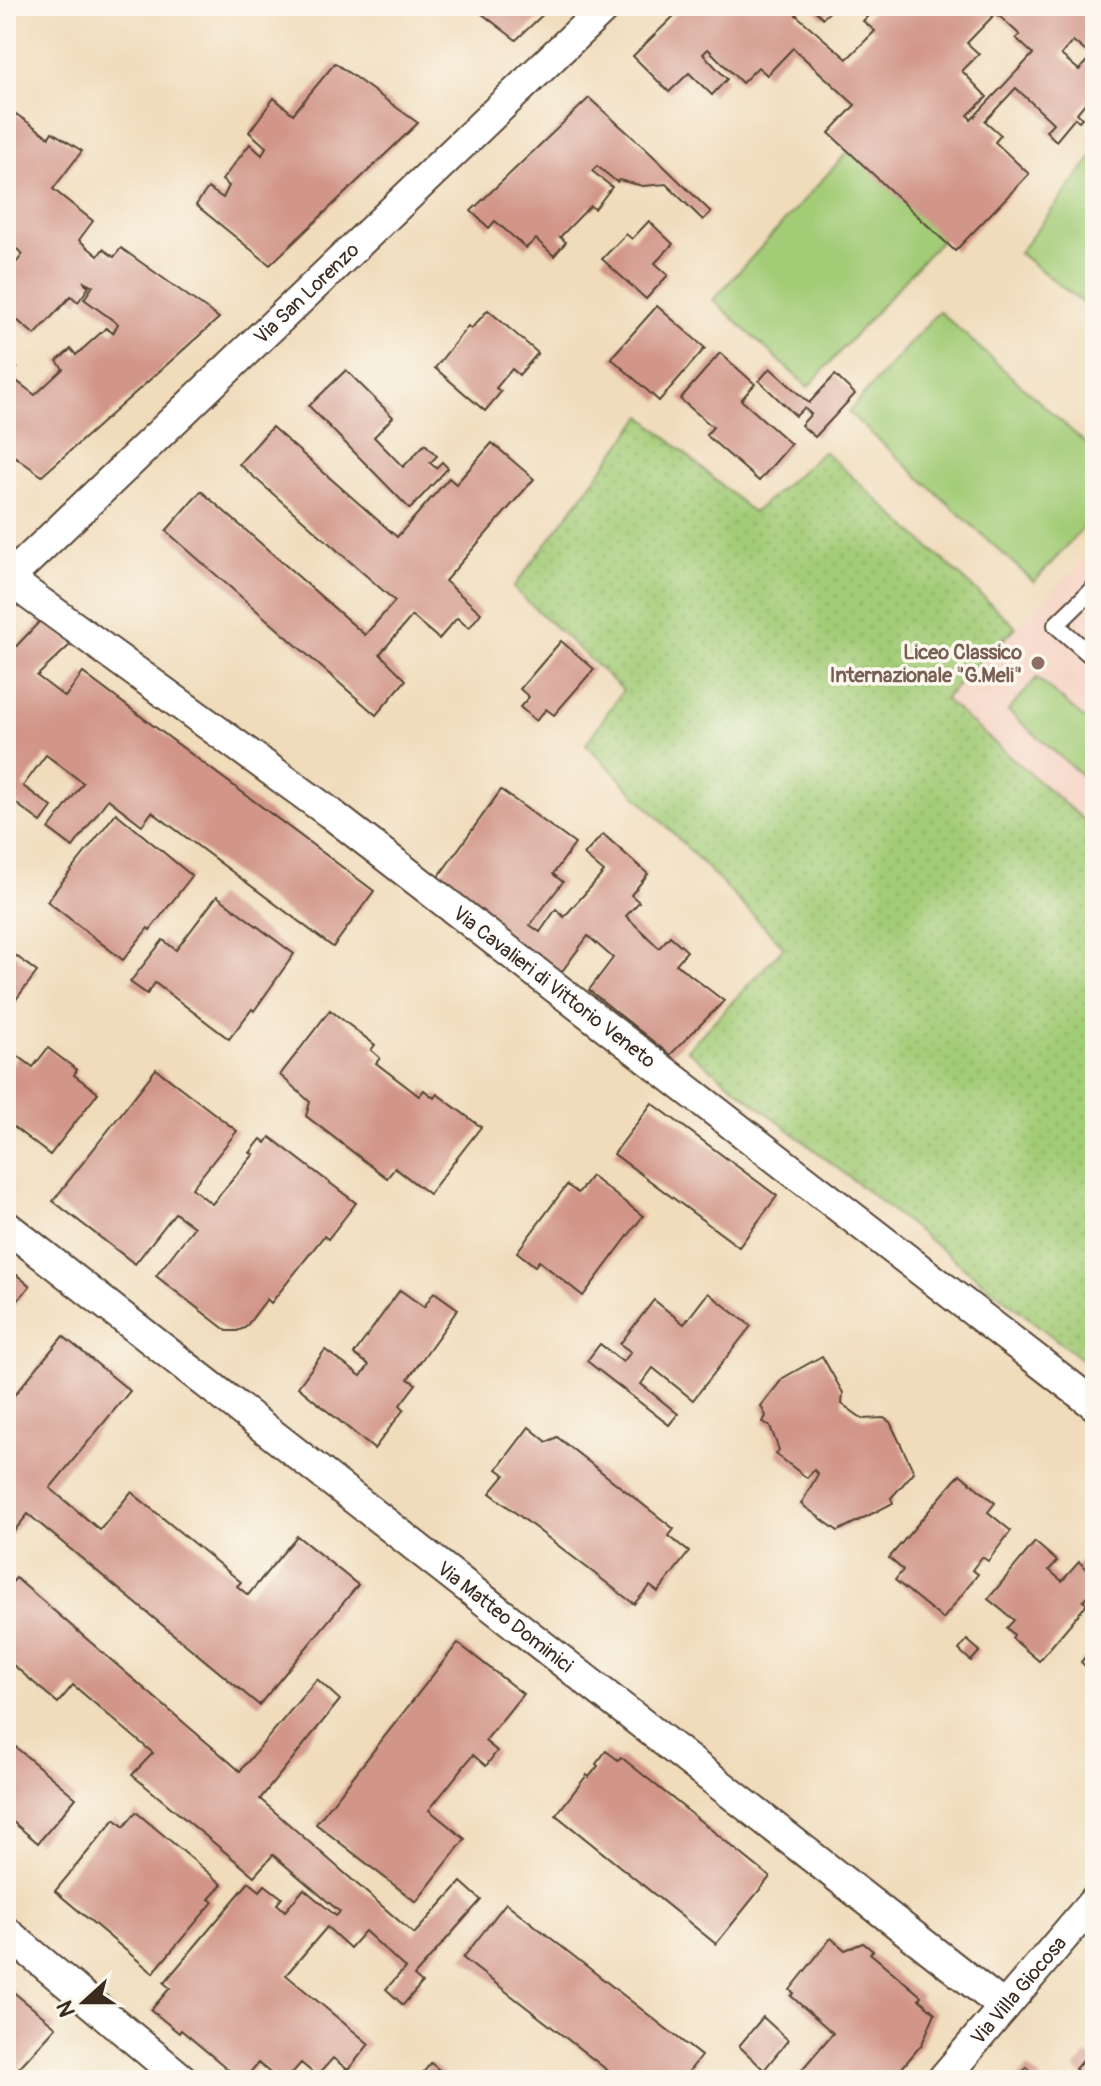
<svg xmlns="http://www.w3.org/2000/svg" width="1101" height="2086" font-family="Pangolin,sans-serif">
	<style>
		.built { fill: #f5d2c2 }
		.grass { fill: url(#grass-dots); stroke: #6f7b4a; stroke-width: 2 }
		.park { fill: #a3cc77; stroke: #6f7b4a; stroke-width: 2 }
		.building { fill: #d29689; fill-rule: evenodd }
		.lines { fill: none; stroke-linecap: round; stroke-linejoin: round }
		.service-casing { stroke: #564536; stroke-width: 20 }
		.minor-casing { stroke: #564536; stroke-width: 34 }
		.service { stroke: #fff; stroke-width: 16 }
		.minor { stroke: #fff; stroke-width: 30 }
		.education-dot { fill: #8d6e63; stroke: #fbf7ec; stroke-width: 3 }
		.labels { text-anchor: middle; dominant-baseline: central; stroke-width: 7; stroke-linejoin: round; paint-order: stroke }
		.street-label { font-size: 20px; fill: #3b2a1e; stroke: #fbf7ec }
		.education-label { font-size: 20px; font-weight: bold; fill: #785e54; stroke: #fbf7ec; text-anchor: end }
	</style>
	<defs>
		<pattern id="grass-dots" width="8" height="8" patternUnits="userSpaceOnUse" patternTransform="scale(2)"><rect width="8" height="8" fill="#a3cc77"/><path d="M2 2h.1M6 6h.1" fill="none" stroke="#8daf66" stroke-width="1.8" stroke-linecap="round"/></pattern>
	</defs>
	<rect width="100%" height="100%" fill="#fbf7ec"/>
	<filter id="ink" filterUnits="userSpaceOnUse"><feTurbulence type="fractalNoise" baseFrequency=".0125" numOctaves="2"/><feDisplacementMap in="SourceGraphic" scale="16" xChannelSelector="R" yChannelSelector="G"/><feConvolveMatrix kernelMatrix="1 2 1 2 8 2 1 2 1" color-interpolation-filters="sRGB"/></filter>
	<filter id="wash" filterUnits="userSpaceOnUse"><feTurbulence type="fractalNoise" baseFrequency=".006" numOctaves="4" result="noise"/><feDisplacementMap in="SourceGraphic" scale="32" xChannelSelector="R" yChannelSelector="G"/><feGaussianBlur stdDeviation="1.8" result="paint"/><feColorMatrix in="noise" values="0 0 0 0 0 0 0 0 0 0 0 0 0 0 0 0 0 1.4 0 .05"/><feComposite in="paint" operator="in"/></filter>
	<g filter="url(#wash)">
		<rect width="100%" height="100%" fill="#f0dcbb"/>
		<!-- built -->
		<polygon class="built" points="1095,549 1095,830 944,699"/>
		<!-- grass -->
		<polygon class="grass" points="642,416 753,513 824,451 1016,627 944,699 1095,830 1095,1370 687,1050 784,947 586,744 623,690 513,588"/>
		<!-- park -->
		<g class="park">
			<polygon points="853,146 948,232 808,387 713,300"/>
			<polygon points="1095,154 1095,313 1019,253"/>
			<polygon points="939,311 1095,452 1095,515 1034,582 848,412"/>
			<polygon points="1037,678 1095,728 1095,787 1008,711"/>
		</g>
		<g id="blocks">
			<!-- building -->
			<g class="building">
				<polygon points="486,6 552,6 516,40 481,13"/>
				<path d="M684 6H804L796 15 847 59 875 31 863 21 878 6H1095V91L1077 113 1082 118 1079 121 1075 118 1056 141 1046 131 1053 123 1016 88 985 121 1001 135 995 142 1029 174 955 251 829 133 855 105 793 48 767 75 758 67 742 83 708 49 703 54 727 79 712 95 689 73 669 92 633 56ZM996 13 1020 35 1016 38 1033 54 971 120 968 115 987 97 962 71 979 54 967 43ZM1073 41 1091 56 1079 70 1061 55Z"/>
				<polygon points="810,6 836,6 823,18"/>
				<polygon points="335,63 418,123 270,265 196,205 208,188 223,198 229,186 222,180 250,144 262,155 266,147 249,132 274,98 293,114"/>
				<polygon points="589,98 647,150 711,212 703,220 666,184 643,186 619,180 617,182 597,166 592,171 612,187 595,209 590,206 560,237 566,242 554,256 536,239 526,248 495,221 489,228 471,211"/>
				<polygon points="16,114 49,137 52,132 82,151 53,189 93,221 79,240 98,256 103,249 114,257 121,248 219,318 42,476 6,450 6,360 17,368 10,376 35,395 63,369 57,361 71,349 76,355 106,328 113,333 118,324 84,299 93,286 83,281 89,287 78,302 71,296 35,335 6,311 6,276 23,254 6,241 6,128"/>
				<polygon points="649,221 673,244 655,263 668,275 646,299 602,259 626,234 632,239"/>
				<polygon points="657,306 705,348 659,401 611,358"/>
				<polygon points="488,310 538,353 519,375 512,369 496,388 501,392 485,411 435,368 468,326 471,329"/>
				<polygon points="720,353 755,384 741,400 791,444 759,481 706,435 713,427 680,399"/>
				<polygon points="770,368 809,403 835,375 855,394 815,437 801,425 811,414 804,408 796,416 759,381"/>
				<polygon points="346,370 393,417 374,437 403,467 425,444 437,456 430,463 436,468 442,462 448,468 410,509 309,406"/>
				<polygon points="272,427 397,537 449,478 456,484 492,443 534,479 445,581 481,613 469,628 457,618 439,639 412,616 380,654 406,680 376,715 166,531 201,491 365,635 395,601 239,464"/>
				<polygon points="41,620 72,643 37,676 65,697 83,673 374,891 333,947 152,812 142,825 108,799 73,847 49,829 83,783 46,755 23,786 52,807 41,822 6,796 6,657"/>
				<polygon points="561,641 594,669 554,715 546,709 536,721 520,707 529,697 520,689"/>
				<polygon points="501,790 575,844 553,874 563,882 530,925 540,932 556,909 564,917 604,872 584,855 603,834 648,874 631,895 639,902 626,916 659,948 670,936 687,951 676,964 724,1001 670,1055 589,990 613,958 588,936 557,978 431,887"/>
				<polygon points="116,813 192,876 150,930 148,928 123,960 47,901"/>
				<polygon points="217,896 294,954 254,1011 252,1009 229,1039 155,983 147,994 130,982 163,940 176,950"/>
				<polygon points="6,948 37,972 14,1002 6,997"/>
				<polygon points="330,1010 375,1045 371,1050 380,1058 376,1063 419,1096 424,1090 434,1098 437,1094 481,1127 429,1194 395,1168 387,1178 306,1116 310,1102 280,1075"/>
				<polygon points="48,1048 77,1070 74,1075 98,1093 50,1155 6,1121 6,1072 18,1056 33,1067"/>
				<polygon points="156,1069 237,1131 192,1188 212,1204 254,1154 250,1153 261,1139 266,1143 270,1137 356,1203 328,1239 324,1236 271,1303 267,1299 245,1328 237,1331 227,1331 156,1276 194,1227 175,1213 135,1264 53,1201"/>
				<polygon points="652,1103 777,1196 739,1247 614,1154"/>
				<polygon points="591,1176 643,1216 583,1296 539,1261 535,1266 517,1252 567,1185 578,1193"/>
				<polygon points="6,1266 30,1286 6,1315"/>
				<polygon points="400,1290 424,1307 434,1292 458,1309 408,1379 416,1384 400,1405 404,1409 374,1449 298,1387 325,1350 361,1376 369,1365 354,1354"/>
				<polygon points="708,1293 751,1326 693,1400 653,1368 641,1384 678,1414 669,1425 587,1361 600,1344 623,1362 631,1352 620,1344 654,1300 684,1324"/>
				<polygon points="63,1336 130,1391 50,1488 100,1530 131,1492 241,1582 237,1586 248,1595 297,1536 358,1585 259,1705 28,1514 6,1541 6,1405"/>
				<polygon points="822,1356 843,1393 842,1404 863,1419 884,1418 890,1422 914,1472 891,1498 893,1503 838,1531 801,1504 818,1474 814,1470 807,1478 776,1454 779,1450 770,1426 763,1422 766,1416 761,1406 783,1378"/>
				<polygon points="529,1427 547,1442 557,1437 674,1529 669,1536 689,1552 658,1592 650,1586 634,1604 490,1493 505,1475 497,1469"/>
				<polygon points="960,1474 995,1503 988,1512 1011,1531 988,1561 982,1557 972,1570 978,1574 943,1619 895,1580 903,1570 889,1558"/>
				<polygon points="1035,1542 1057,1561 1049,1570 1062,1581 1079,1562 1095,1576 1091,1581 1094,1584 1088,1591 1090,1593 1083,1601 1087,1604 1039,1661 1012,1638 1014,1635 1007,1628 1014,1620 988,1599"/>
				<polygon points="16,1578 240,1771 317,1679 340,1700 260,1799 414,1934 461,1882 481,1900 414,1976 422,1983 403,2005 386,1989 405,1968 365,1931 350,1948 327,1927 286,1975 369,2044 348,2070 333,2058 317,2076 301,2063 286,2080 279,2080 258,2063 244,2080 241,2080 181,2030 179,2033 151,2010 170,1988 164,1983 249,1882 260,1891 265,1885 282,1898 277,1904 285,1911 304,1889 336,1916 340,1912 273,1855 254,1876 132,1775 153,1753 73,1685 58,1703 6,1659 6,1589"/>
				<polygon points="967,1640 980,1651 971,1661 959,1650"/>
				<polygon points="458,1643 523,1694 485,1741 497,1751 486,1766 473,1755 429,1810 465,1839 416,1902 316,1824"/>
				<polygon points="1095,1645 1095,1676 1081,1662"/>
				<polygon points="6,1739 76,1798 38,1843 6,1816"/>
				<polygon points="606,1751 618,1760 621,1757 770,1877 716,1944 556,1815 587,1775 589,1777 598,1766 596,1764"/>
				<polygon points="136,1812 222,1884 209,1899 213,1902 153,1973 55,1891 115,1819 124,1827"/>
				<polygon points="506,1903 701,2056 682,2080 620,2080 463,1958"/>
				<polygon points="831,1938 845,1950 863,1943 873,1951 870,1953 921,1996 919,1999 935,2013 922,2044 892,2080 793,2080 833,2033 791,1996 794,1993 790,1990"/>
				<polygon points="6,1986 56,2027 8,2080 6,2080"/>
				<polygon points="763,2017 788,2040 764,2070 739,2046"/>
				<polygon points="1095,2053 1095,2080 1088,2080 1075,2069 1087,2055 1090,2058"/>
				<polygon points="431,2063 438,2069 451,2080 417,2080"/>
				<polygon points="1027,2067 1042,2080 1017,2080"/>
			</g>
		</g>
	</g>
	<g filter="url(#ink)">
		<use href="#blocks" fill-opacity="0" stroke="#564536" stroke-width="2"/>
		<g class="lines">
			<defs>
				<polyline id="service" points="1095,587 1056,625 1095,659"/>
				<g id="minor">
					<path id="s1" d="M8 579 330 813 1095 1405"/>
					<path id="s2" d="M6 581 606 6"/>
					<path id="s3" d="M6 1226 1004 2007"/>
					<polyline points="6,1932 183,2080"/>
					<path id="s4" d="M942 2080 1095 1900"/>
				</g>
			</defs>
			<!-- service casing -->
			<use href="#service" class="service-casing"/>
			<!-- minor casing -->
			<use href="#minor" class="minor-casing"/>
			<!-- service -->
			<use href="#service" class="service"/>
			<!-- minor -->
			<use href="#minor" class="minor"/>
		</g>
	</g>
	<!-- markers -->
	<circle class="education-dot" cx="1038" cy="663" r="8"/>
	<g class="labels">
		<!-- street labels -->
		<g class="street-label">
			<text stroke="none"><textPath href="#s2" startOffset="416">Via San Lorenzo</textPath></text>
			<text stroke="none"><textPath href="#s1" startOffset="682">Via Cavalieri di Vittorio Veneto</textPath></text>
			<text stroke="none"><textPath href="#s3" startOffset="634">Via Matteo Dominici</textPath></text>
			<text stroke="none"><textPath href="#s4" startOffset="118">Via Villa Giocosa</textPath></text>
		</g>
		<!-- education labels -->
		<g class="education-label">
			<text x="1022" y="652">Liceo Classico<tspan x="1022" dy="23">Internazionale "G.Meli"</tspan></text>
		</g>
	</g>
	<!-- margin -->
	<rect width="1101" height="2086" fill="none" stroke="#fbf7ec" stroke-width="32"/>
	<!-- north arrow -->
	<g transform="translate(84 2002) rotate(249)" stroke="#fbf7ec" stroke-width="6" paint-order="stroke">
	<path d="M0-6L14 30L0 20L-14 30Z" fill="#3b2a1e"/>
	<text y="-12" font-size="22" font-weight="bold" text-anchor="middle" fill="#3b2a1e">N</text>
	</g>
</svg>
